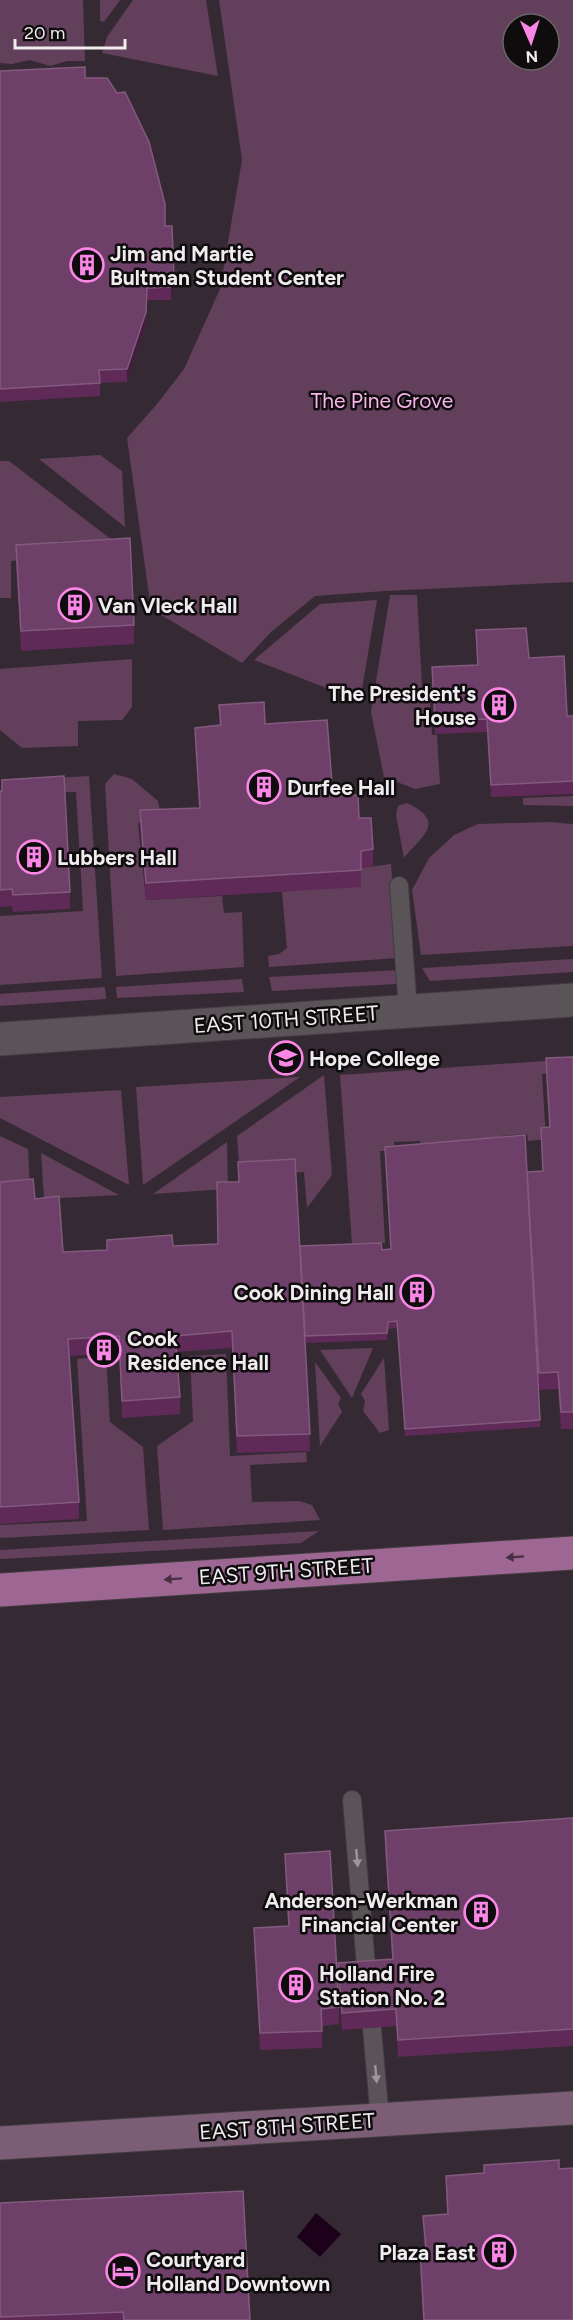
<svg xmlns="http://www.w3.org/2000/svg" width="573" height="2320" font-family="Figtree,sans-serif">
	<style>
		.built { fill: #352a33; fill-rule: evenodd }
		.green { fill: #623f5b; fill-rule: evenodd }
		.water { fill: #1d0019 }
		.lines { fill: none; stroke-linecap: round; stroke-linejoin: round }
		.service-casing { stroke: #423c40; stroke-width: 20 }
		.tertiary-casing { stroke: #423c40; stroke-width: 35 }
		.secondary-casing { stroke: #423c40; stroke-width: 35 }
		.primary-casing { stroke: #423c40; stroke-width: 35 }
		.service { stroke: #5a5358; stroke-width: 18 }
		.tertiary { stroke: #5a5358; stroke-width: 33 }
		.secondary { stroke: #7c5d76; stroke-width: 33 }
		.primary { stroke: #9e6793; stroke-width: 33 }
		.wall { fill: #5f2a57 }
		.shaded-wall { fill: #421e3d }
		.building { fill: #6e3f68; stroke: #825a7d; stroke-width: 1.5 }
		.oneway { fill: #483043 }
		.oneway2 { fill: #9d979c }
		.labels { text-anchor: middle; dominant-baseline: central; stroke-width: 5; stroke-linejoin: round; paint-order: stroke }
		.poi-label { font-size: 21px; font-weight: bold; fill: #efebee; stroke: #0f0c0e; text-anchor: start }
		.park-label { font-size: 21px; fill: #fab4ec; stroke: #0f0c0e }
		.street-label { font-size: 21px; fill: #efebee; stroke: #0f0c0e }
	</style>
	<rect width="100%" height="100%" fill="#282226"/>
	<!-- built -->
	<path class="built" d="M0 0H573V2320H0ZM513 24H549V60H513Z"/>
	<!-- green -->
	<g class="green">
		<polygon points="0,0 83,0 85,61 67,61 50,66 30,60 12,64 0,63"/>
		<polygon points="100,0 120,0 104,22 100,21"/>
		<polygon points="133,0 206,0 218,76 102,53 107,37"/>
		<path d="M219 0H573V582L385 591 315 596 271 632 242 663 151 609 127 438 157 404 184 369 220 289 242 160ZM513 24H549V60H513Z"/>
		<polygon points="100,455 122,471 125,527 39,459"/>
		<polygon points="0,461 9,461 112,540 58,541 56,557 11,561 11,598 0,598"/>
		<polygon points="390,595 417,595 422,685 429,685 432,735 437,735 440,784 415,789 384,777 371,712"/>
		<polygon points="377,600 360,701 254,660 320,604"/>
		<polygon points="132,659 132,707 122,720 78,721 78,746 22,748 0,730 0,669"/>
		<polygon points="114,774 132,779 158,801 162,821 138,823 146,900 222,896 224,913 242,912 244,967 116,976 105,784"/>
		<polygon points="89,776 102,978 0,985 0,916 83,911 76,792 5,793 4,781"/>
		<polygon points="573,796 573,806 523,805 523,798"/>
		<path d="M407 803C446 822 424 834 404 858L396 815 398 806Z"/>
		<polygon points="549,822 573,824 573,946 421,955 412,890 429,858 454,835 478,824"/>
		<polygon points="391,864 398,958 269,967 268,956 279,954 287,948 282,892 361,868"/>
		<polygon points="573,959 573,972 430,981 422,968"/>
		<polygon points="398,970 396,984 272,991 269,977"/>
		<polygon points="242,979 244,992 117,998 116,987"/>
		<polygon points="105,987 106,999 0,1006 0,994"/>
		<polygon points="573,1059 573,1072 542,1074 546,1139 528,1141 527,1134 499,1136 499,1142 421,1147 420,1141 394,1142 394,1151 380,1151 385,1243 352,1244 340,1075"/>
		<polygon points="324,1075 332,1175 307,1208 304,1172 240,1176 237,1136"/>
		<polygon points="300,1077 143,1185 136,1087"/>
		<polygon points="121,1090 129,1185 0,1118 0,1097"/>
		<polygon points="0,1136 28,1149 30,1190 0,1193"/>
		<polygon points="227,1142 228,1189 153,1194"/>
		<polygon points="41,1153 119,1195 44,1199"/>
		<polygon points="373,1348 352,1398 320,1350"/>
		<polygon points="226,1354 230,1456 306,1452 307,1462 250,1465 252,1502 299,1501 312,1505 320,1520 163,1530 157,1446 193,1421 190,1356"/>
		<polygon points="106,1356 110,1422 143,1447 149,1530 0,1538 0,1525 87,1521 77,1359"/>
		<polygon points="384,1358 389,1430 380,1433 363,1411 365,1401 361,1394"/>
		<polygon points="315,1362 341,1398 338,1404 342,1412 320,1446"/>
		<polygon points="319,1531 301,1543 0,1559 0,1550"/>
	</g>
	<!-- water -->
	<polygon class="water" points="316,2213 341,2234 320,2257 297,2237"/>
	<g class="lines">
		<defs>
			<g id="service">
				<polyline points="399,886 408,1011"/>
				<polyline points="352,1800 367,1978"/>
				<polyline points="372,2028 380,2120"/>
			</g>
			<polyline id="tertiary" points="0,1039 573,1000"/>
			<polyline id="secondary" points="0,2143 573,2108"/>
			<polyline id="primary" points="0,1590 573,1553"/>
		</defs>
		<!-- service casing -->
		<use href="#service" class="service-casing"/>
		<!-- tertiary casing -->
		<use href="#tertiary" class="tertiary-casing"/>
		<!-- secondary casing -->
		<use href="#secondary" class="secondary-casing"/>
		<!-- primary casing -->
		<use href="#primary" class="primary-casing"/>
		<!-- service -->
		<use href="#service" class="service"/>
		<!-- tertiary -->
		<use href="#tertiary" class="tertiary"/>
		<!-- secondary -->
		<use href="#secondary" class="secondary"/>
		<!-- primary -->
		<use href="#primary" class="primary"/>
	</g>
	<!-- wall -->
	<g class="wall">
		<polygon points="0,71 85,78 165,226 174,291 171,300 147,300 146,325 127,382 100,383 100,396 0,402"/>
		<polygon points="16,545 134,625 134,644 21,651 16,564"/>
		<polygon points="476,630 529,658 567,716 573,716 573,794 491,797 487,732 435,734 432,667 477,665"/>
		<polygon points="219,705 265,724 333,796 359,818 373,849 373,866 361,868 361,887 146,900 140,827 140,810 199,808 195,745 195,728 219,726"/>
		<polygon points="0,791 70,892 70,909 13,912 12,906 0,907"/>
		<polygon points="573,1057 573,1429 561,1429 558,1389 539,1390 540,1427 405,1436 397,1328 388,1329 387,1340 305,1343 310,1451 237,1453 232,1348 176,1352 180,1397 180,1414 122,1418 119,1353 69,1356 79,1502 79,1519 0,1524 0,1182 35,1199 63,1252 218,1244 238,1182 238,1162 300,1246 382,1250 391,1249 385,1147 527,1180 543,1171 541,1128 549,1127 546,1075 546,1058"/>
		<polygon points="573,1818 573,2046 398,2057 396,2026 342,2030 338,1980 338,1963 392,1959 385,1848 385,1831"/>
		<polygon points="285,1854 339,2007 339,2024 322,2026 322,2048 260,2050 254,1945 254,1928 288,1926"/>
		<polygon points="446,2176 573,2320 423,2320 420,2268 420,2248 424,2248 423,2216 447,2215"/>
		<polygon points="0,2203 250,2320 0,2320"/>
	</g>
	<!-- shaded-wall -->
	<g class="shaded-wall">
		<polygon points="174,278 174,291 171,300 171,287"/>
		<polygon points="147,288 146,325 127,382 127,369"/>
	</g>
	<!-- building -->
	<g class="building">
		<polygon points="85,67 85,78 107,78 117,93 125,92 149,142 165,204 165,226 172,226 174,278 171,287 147,288 146,312 127,369 99,370 100,383 0,389 0,71"/>
		<polygon points="130,538 134,625 21,631 16,545"/>
		<polygon points="526,628 529,658 564,656 567,716 573,716 573,781 491,785 487,719 435,721 432,667 478,665 476,630"/>
		<polygon points="264,702 265,724 327,720 333,796 358,795 359,818 371,818 373,849 361,851 361,870 146,883 140,810 200,808 195,728 221,725 219,705"/>
		<polygon points="64,776 70,892 13,895 12,889 0,890 0,791 2,791 2,780"/>
		<polygon points="573,1057 573,1412 561,1412 558,1372 539,1373 527,1172 543,1171 541,1128 550,1127 546,1058"/>
		<polygon points="525,1135 540,1420 405,1429 397,1321 388,1322 387,1333 305,1336 300,1246 381,1243 382,1250 391,1249 385,1147"/>
		<polygon points="295,1159 310,1434 237,1436 232,1331 175,1336 180,1397 122,1401 119,1336 68,1339 79,1502 0,1507 0,1182 33,1179 35,1199 59,1196 63,1252 107,1250 107,1240 172,1235 173,1246 218,1244 217,1182 239,1182 238,1162"/>
		<polygon points="573,1818 573,2029 398,2040 396,2009 342,2013 338,1963 393,1959 385,1831"/>
		<polygon points="330,1851 339,2007 321,2009 322,2031 260,2033 254,1928 289,1926 285,1854"/>
		<polygon points="559,2160 559,2169 573,2168 573,2320 424,2320 420,2248 426,2248 423,2216 448,2214 446,2176 484,2173 484,2165"/>
		<polygon points="243,2191 250,2320 124,2320 123,2312 0,2317 0,2203"/>
	</g>
	<!-- one-way arrows -->
	<defs><path id="oneway-solid" d="M-6-.8H1V-3.2L6.5 0L1 3.2V.8H-6Z" transform="scale(1.5)"/></defs>
	<g class="oneway">
		<use href="#oneway-solid" transform="translate(515 1557) rotate(176)"/>
		<use href="#oneway-solid" transform="translate(173 1579) rotate(176)"/>
	</g>
	<g class="oneway2">
		<use href="#oneway-solid" transform="translate(357 1858) rotate(85)"/>
		<use href="#oneway-solid" transform="translate(376 2074) rotate(85)"/>
	</g>
	<!-- icons -->
	<defs>
		<symbol id="building-ring" viewBox="-11 -11 22 22"><circle r="9.5" fill="#0f0c0e" stroke="#fa87e6" stroke-width="1.5"/><path d="M-4-6H4V6H1V3H-1V6H-4ZM-2.5-4.3h1.7v1.8h-1.7ZM.8-4.3h1.7v1.8H.8ZM-2.5-1h1.7V.8h-1.7ZM.8-1h1.7V.8H.8Z" fill="#fa87e6"/></symbol>
		<symbol id="university-ring" viewBox="-11 -11 22 22"><circle r="9.5" fill="#0f0c0e" stroke="#fa87e6" stroke-width="1.5"/><path d="M0-5L7-2L0 1L-7-2ZM-4 1L0 2.5L4 1V4Q0 6-4 4Z" fill="#fa87e6"/></symbol>
		<symbol id="hotel-ring" viewBox="-11 -11 22 22"><circle r="9.5" fill="#0f0c0e" stroke="#fa87e6" stroke-width="1.5"/><path d="M-6-4.5h1.5V1H6V5H4.5V3h-9V5H-6ZM-4 0a1.8 1.8 0 1 1 3.6 0ZM.5 0V-2.5h3Q6-2.5 6 0Z" fill="#fa87e6"/></symbol>
	</defs>
	<g fill-rule="evenodd">
		<use href="#building-ring" x="68" y="246" width="38" height="38"/>
		<use href="#building-ring" x="56" y="586" width="38" height="38"/>
		<use href="#building-ring" x="480" y="686" width="38" height="38"/>
		<use href="#building-ring" x="245" y="768" width="38" height="38"/>
		<use href="#building-ring" x="15" y="838" width="38" height="38"/>
		<use href="#university-ring" x="267" y="1039" width="38" height="38"/>
		<use href="#building-ring" x="398" y="1273" width="38" height="38"/>
		<use href="#building-ring" x="85" y="1331" width="38" height="38"/>
		<use href="#building-ring" x="462" y="1893" width="38" height="38"/>
		<use href="#building-ring" x="277" y="1966" width="38" height="38"/>
		<use href="#building-ring" x="480" y="2233" width="38" height="38"/>
		<use href="#hotel-ring" x="104" y="2252" width="38" height="38"/>
	</g>
	<g class="labels">
		<!-- poi labels -->
		<g class="poi-label">
			<text x="110" y="253">Jim and Martie<tspan x="110" dy="24">Bultman Student Center</tspan></text>
			<text x="98" y="605">Van Vleck Hall</text>
			<text x="476" y="693" text-anchor="end">The President's<tspan x="476" dy="24">House</tspan></text>
			<text x="287" y="787">Durfee Hall</text>
			<text x="57" y="857">Lubbers Hall</text>
			<text x="309" y="1058">Hope College</text>
			<text x="394" y="1292" text-anchor="end">Cook Dining Hall</text>
			<text x="127" y="1338">Cook<tspan x="127" dy="24">Residence Hall</tspan></text>
			<text x="458" y="1900" text-anchor="end">Anderson-Werkman<tspan x="458" dy="24">Financial Center</tspan></text>
			<text x="319" y="1973">Holland Fire<tspan x="319" dy="24">Station No. 2</tspan></text>
			<text x="476" y="2252" text-anchor="end">Plaza East</text>
			<text x="146" y="2259">Courtyard<tspan x="146" dy="24">Holland Downtown</tspan></text>
		</g>
		<!-- park labels -->
		<g class="park-label">
			<text x="382" y="400">The Pine Grove</text>
		</g>
		<!-- street labels -->
		<g class="street-label">
			<text transform="translate(286 1019) rotate(-4)">EAST 10TH STREET</text>
			<text transform="translate(286 1571) rotate(-4)">EAST 9TH STREET</text>
			<text transform="translate(287 2126) rotate(-4)">EAST 8TH STREET</text>
		</g>
	</g>
	<!-- north arrow -->
	<g transform="translate(531 42) rotate(177)"><circle r="28" fill="#0f0c0e" stroke="#696568" stroke-width="1.5"/>
	<path d="M0-4.5L10 22L0 15L-10 22Z" fill="#fa87e6"/>
	<text y="-9" font-size="16" font-weight="bold" text-anchor="middle" fill="#efebee">N</text>
	</g>
	<!-- scale -->
	<path d="M15 39v9h110v-9" fill="none" stroke="#efebee" stroke-width="3"/>
	<text x="24" y="39" font-size="18" fill="#efebee" stroke="#0f0c0e" stroke-width="4.5" paint-order="stroke">20 m</text>
</svg>
